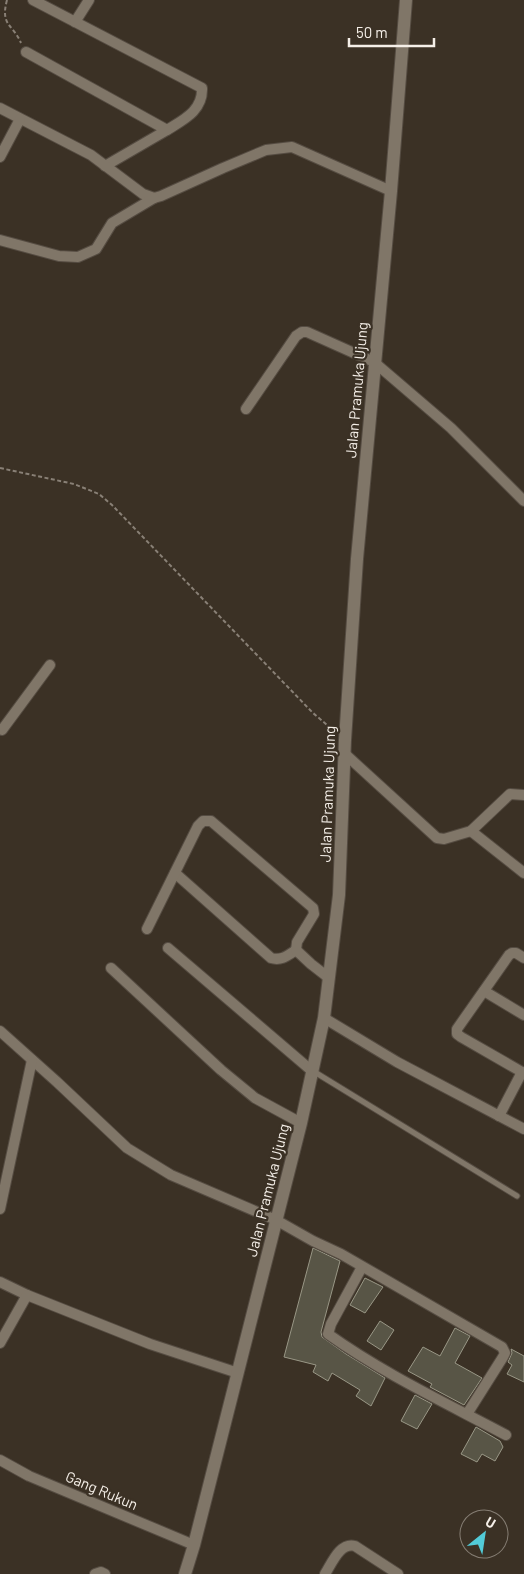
<svg xmlns="http://www.w3.org/2000/svg" width="524" height="1574" font-family="Barlow,sans-serif">
	<style>
		.building { fill: #585546; stroke: #999786 }
		.lines { fill: none; stroke-linecap: round; stroke-linejoin: round }
		.service-casing { stroke: #554c42; stroke-width: 7 }
		.minor-casing { stroke: #554c42; stroke-width: 12 }
		.tertiary-casing { stroke: #554c42; stroke-width: 14 }
		.path { stroke: #898076; stroke-width: 2; stroke-dasharray: 4 2.5; stroke-linecap: butt }
		.service { stroke: #807668; stroke-width: 5 }
		.minor { stroke: #807668; stroke-width: 10 }
		.tertiary { stroke: #807668; stroke-width: 12 }
		.labels { text-anchor: middle; dominant-baseline: central; stroke-width: 4.5; stroke-linejoin: round; paint-order: stroke }
		.street-label { font-size: 15px; fill: #f5efe8; stroke: #3b3125 }
	</style>
	<rect width="100%" height="100%" fill="#3b3125"/>
	<!-- building -->
	<g class="building">
		<polygon points="313,1248 340,1261 321,1332 322,1337 346,1354 385,1378 371,1406 356,1396 360,1390 332,1373 328,1381 313,1372 316,1365 284,1357"/>
		<polygon points="365,1278 383,1287 365,1313 350,1305"/>
		<polygon points="380,1321 394,1330 381,1350 367,1341"/>
		<polygon points="455,1328 470,1336 455,1363 482,1378 464,1405 430,1387 432,1384 408,1371 423,1347 440,1356"/>
		<polygon points="511,1349 524,1356 524,1382 507,1374 512,1365 508,1362 512,1353"/>
		<polygon points="415,1395 432,1404 417,1429 401,1421"/>
		<polygon points="476,1427 500,1441 503,1447 495,1461 482,1454 477,1462 461,1454"/>
	</g>
	<g class="lines">
		<defs>
			<polyline id="service" points="313,1071 517,1196"/>
			<g id="minor">
				<path d="M33 0 202 88C203 111 183 120 167 130"/>
				<polyline points="75,22 89,0"/>
				<polyline points="26,52 167,130 105,166"/>
				<polyline points="0,108 91,155 143,194 154,198 161,196 223,168 266,150 292,147 391,191"/>
				<polyline points="0,157 20,119"/>
				<polyline points="0,240 59,256 78,257 96,249 112,223 154,198"/>
				<polyline points="246,409 296,336 302,332 307,332 374,362 451,428 524,501"/>
				<polyline points="2,730 50,665"/>
				<polyline points="345,754 437,838 444,839 471,831 524,873"/>
				<polyline points="471,831 510,794 524,795"/>
				<path d="M175 873 271 958C281 961 287 956 296 950"/>
				<polyline points="147,929 198,826 203,821 211,821 313,908 314,914 297,942 296,950 311,964 329,978"/>
				<polyline points="168,948 312,1071"/>
				<polyline points="111,968 221,1070 255,1098 301,1123"/>
				<polyline points="484,991 524,1015"/>
				<polyline points="324,1018 397,1062 524,1129"/>
				<polyline points="0,1031 57,1082 127,1148 171,1175 276,1220 313,1241 341,1254 502,1347 505,1353 503,1357 467,1414"/>
				<polyline points="522,1072 461,1037 457,1034 457,1029 509,955 512,953 516,953 524,958"/>
				<polyline points="499,1116 522,1072 524,1073"/>
				<polyline points="0,1209 32,1060"/>
				<path d="M362 1267 331 1324 328 1334C384 1374 446 1403 506 1435"/>
				<polyline points="0,1282 27,1295 150,1344 238,1373"/>
				<polyline points="0,1343 27,1295"/>
				<polyline points="0,1460 29,1476 194,1545"/>
				<polyline points="95,1574 101,1572 105,1574"/>
				<path d="M325 1574C332 1563 340 1542 355 1546L398 1574"/>
			</g>
			<polyline id="tertiary" points="185,1574 194,1545 301,1123 324,1018 339,895 345,740 357,559 391,191 406,0"/>
		</defs>
		<!-- service casing -->
		<use href="#service" class="service-casing"/>
		<!-- minor casing -->
		<use href="#minor" class="minor-casing"/>
		<!-- tertiary casing -->
		<use href="#tertiary" class="tertiary-casing"/>
		<!-- path -->
		<g class="path">
			<path d="M7 0C0 26 13 24 21 43"/>
			<polyline points="0,468 74,484 99,494 112,505 313,713 333,730"/>
		</g>
		<!-- service -->
		<use href="#service" class="service"/>
		<!-- minor -->
		<use href="#minor" class="minor"/>
		<!-- tertiary -->
		<use href="#tertiary" class="tertiary"/>
	</g>
	<g class="labels">
		<!-- street labels -->
		<g class="street-label">
			<text transform="translate(356 390) rotate(-85)">Jalan Pramuka Ujung</text>
			<text transform="translate(327 794) rotate(-88)">Jalan Pramuka Ujung</text>
			<text transform="translate(267 1190) rotate(-76)">Jalan Pramuka Ujung</text>
			<text transform="translate(102 1490) rotate(23)">Gang Rukun</text>
		</g>
	</g>
	<!-- north arrow -->
	<g transform="translate(484 1534) rotate(30)"><circle r="24" fill="#3b3125" stroke="#857d73"/>
	<path d="M0-4L9 19L0 12L-9 19Z" fill="#52cbd8"/>
	<text y="-8" font-size="14" font-weight="bold" text-anchor="middle" fill="#f5efe8">U</text>
	</g>
	<!-- scale -->
	<path d="M349 38v8h85v-8" fill="none" stroke="#f5efe8" stroke-width="2.5"/>
	<text x="356" y="38" font-size="15" fill="#f5efe8" stroke="#3b3125" stroke-width="4" paint-order="stroke">50 m</text>
</svg>
